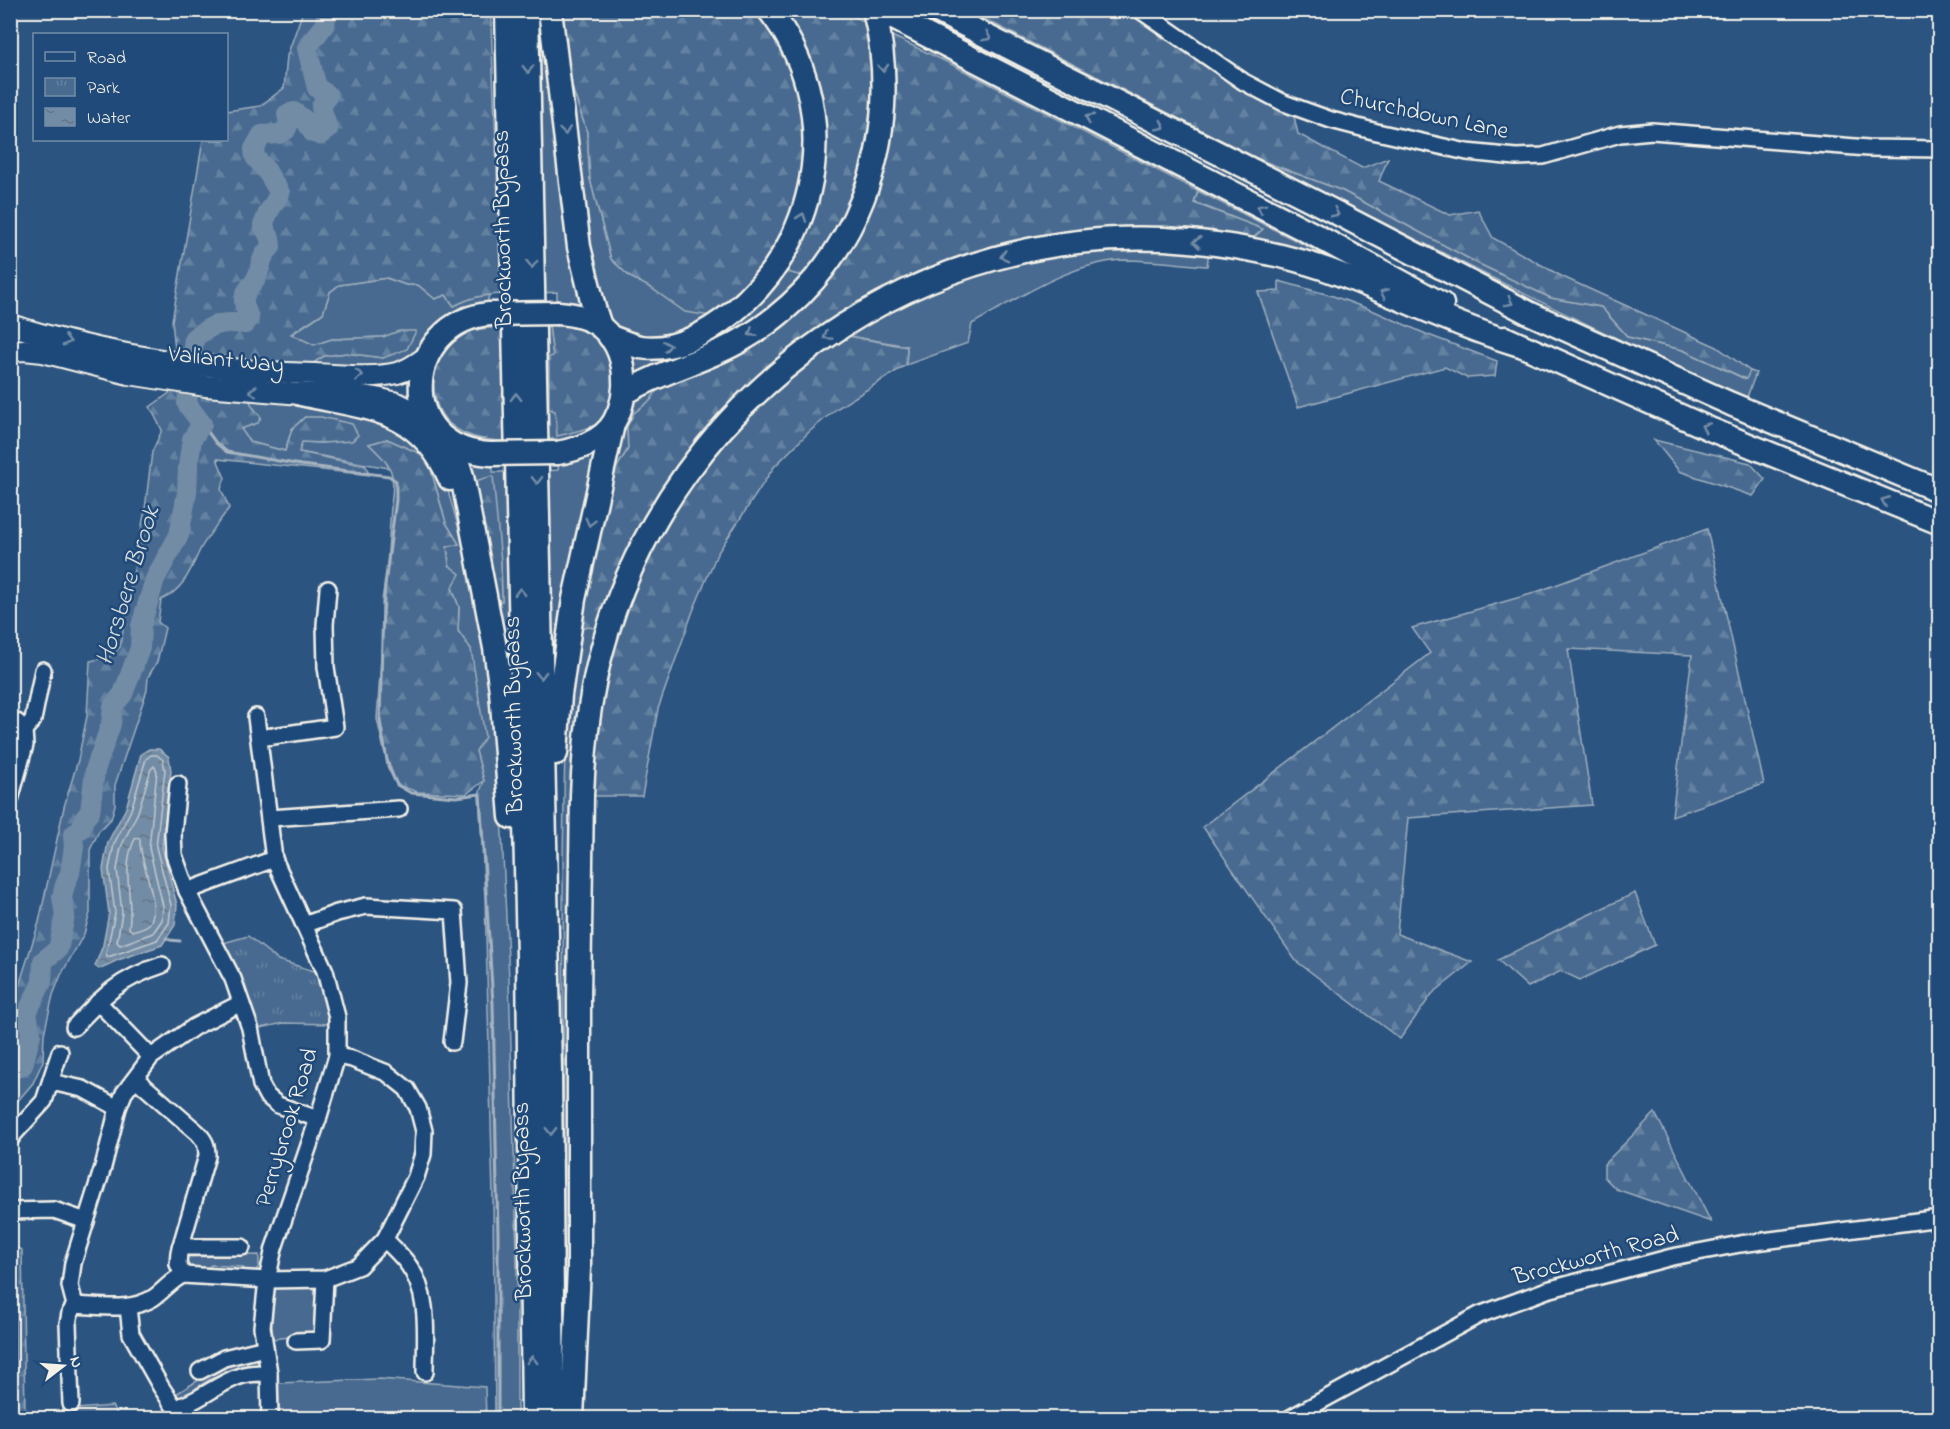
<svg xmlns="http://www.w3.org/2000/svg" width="1950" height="1429" font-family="'Indie Flower',sans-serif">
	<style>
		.green { fill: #496b90; stroke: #9eaebc; stroke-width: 1.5 }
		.forest { fill: url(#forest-firs); stroke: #9eaebc; stroke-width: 1.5 }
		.park { fill: url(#park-tufts); stroke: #9eaebc; stroke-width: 1.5 }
		.water { fill: url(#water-ripples); stroke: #a7b4c0; stroke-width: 1.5 }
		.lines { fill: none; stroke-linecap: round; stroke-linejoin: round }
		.shore { stroke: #c0c9ce; stroke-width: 1.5 }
		.stream { stroke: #a7b4c0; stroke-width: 3 }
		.river { stroke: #738ca6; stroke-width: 20 }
		.minor-casing { stroke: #f4f1e8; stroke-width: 20 }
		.major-casing { stroke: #f4f1e8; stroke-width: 24 }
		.highway-casing { stroke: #f4f1e8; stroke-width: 27 }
		.minor { stroke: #1f4a7a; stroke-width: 15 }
		.major { stroke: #1f4a7a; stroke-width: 20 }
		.highway { stroke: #1f4a7a; stroke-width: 22 }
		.highway-bridge-casing { stroke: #f4f1e8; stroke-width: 27; stroke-linecap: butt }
		.highway-bridge { stroke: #1f4a7a; stroke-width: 22 }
		.oneway { stroke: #748da6 }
		.labels { text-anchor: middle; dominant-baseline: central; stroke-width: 5; stroke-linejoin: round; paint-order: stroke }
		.street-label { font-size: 24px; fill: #f4f1e8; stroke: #1f4a7a }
		.water-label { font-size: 26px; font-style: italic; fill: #dadddb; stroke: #1f4a7a }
	</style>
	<defs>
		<pattern id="forest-firs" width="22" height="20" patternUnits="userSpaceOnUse" patternTransform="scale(1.5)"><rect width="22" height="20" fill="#496b90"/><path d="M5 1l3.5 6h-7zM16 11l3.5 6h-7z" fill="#6481a0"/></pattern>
		<pattern id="park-tufts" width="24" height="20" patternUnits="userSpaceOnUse" patternTransform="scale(1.5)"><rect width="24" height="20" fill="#496b90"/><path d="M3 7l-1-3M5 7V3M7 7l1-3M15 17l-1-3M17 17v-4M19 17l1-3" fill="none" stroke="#6481a0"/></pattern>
		<pattern id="water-ripples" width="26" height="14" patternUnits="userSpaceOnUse" patternTransform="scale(1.5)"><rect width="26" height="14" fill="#738ca6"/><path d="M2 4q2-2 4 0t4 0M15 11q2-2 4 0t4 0" fill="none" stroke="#647484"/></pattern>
	</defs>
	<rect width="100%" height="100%" fill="#2c5481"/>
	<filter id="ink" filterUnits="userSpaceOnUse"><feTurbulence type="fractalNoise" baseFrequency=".0167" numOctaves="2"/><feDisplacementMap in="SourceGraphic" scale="12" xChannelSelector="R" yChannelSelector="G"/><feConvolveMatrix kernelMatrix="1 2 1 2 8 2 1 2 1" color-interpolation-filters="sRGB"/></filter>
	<g filter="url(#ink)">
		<!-- green -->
		<g class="green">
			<polygon points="534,11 542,11 575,280 581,307 557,303 557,292 541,293"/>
			<polygon points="557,11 570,81 587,132 590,179 611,259 630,277 711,316 697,325 669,337 649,338 621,333 612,324 604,303 587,250"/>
			<path d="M1258 159 1343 191 1479 264 1551 298 1601 307 1628 337 1683 350 1745 379 1750 371 1756 373 1747 397C1581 326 1420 241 1258 159Z"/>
			<polygon points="1198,191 1344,265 1252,239 1262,229 1194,202"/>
			<path d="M1093 247 1209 251 1207 266C1180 264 1152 260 1124 260 1071 262 1017 299 972 324L968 343 906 365 907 346 843 335 899 305 997 268Z"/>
			<path d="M781 270 802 276C793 285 785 295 775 303 734 338 682 356 634 377L630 351 651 353Z"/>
			<path d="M386 278 406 285H418L435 299 446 295 454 306C466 300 476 295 489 295L487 304C466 305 440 319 427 337 421 345 417 356 407 362 384 374 306 366 277 365L294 362 310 365 324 356 346 353 383 358V337L332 339 314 345 291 335 323 313 330 292 339 285Z"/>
			<polygon points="488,321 488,328 476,330 439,360 434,375 433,385 438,407 450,424 469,436 492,441 492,446 470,441 443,422 436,411 429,386 443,343"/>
			<polygon points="543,325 549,325 553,356 603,420 593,431 558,443 557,439 544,439"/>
			<polygon points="661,382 651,400 634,413 627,427 628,449 616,469 609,462 632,404 637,396"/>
			<polygon points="247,393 355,409 413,435 444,477 469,564 486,651 500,793 509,979 517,1252 517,1418 495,1418 493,1197 485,899 479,794 484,781 476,751 471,649 458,631 459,607 452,588 447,547 459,544 446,523 431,470 423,455 387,439 369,444 386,461 389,468 299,452 301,442 322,443 305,417 292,429 285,451 250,442 240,428 258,423"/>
			<polygon points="601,448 552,726 544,471 558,470 559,462"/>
			<polygon points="464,457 493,462 493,472 506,472 513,746 491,602 502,601 501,562 478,527"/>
			<polygon points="578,626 597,628 590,657 571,1254 562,1418 561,1279 564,1206 563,858 565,741"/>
			<polygon points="259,1255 259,1266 256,1271 246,1271 242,1267 211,1265 207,1269 191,1268 186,1263 186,1257"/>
			<polygon points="319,1282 316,1334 273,1339 271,1313 276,1283"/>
			<polygon points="259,1356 260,1364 218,1378 212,1378 196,1388 195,1394 180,1402 171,1397 223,1365"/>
			<polygon points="379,1379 485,1387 486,1418 279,1418 278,1383"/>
		</g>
		<!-- forest -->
		<g class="forest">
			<path d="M303 11H489L491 23 502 294C483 295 471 297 454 306L446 295 435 299 418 285H406L387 278 339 285 330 292 323 313 291 334 314 345 332 339 383 337 399 331H416L407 349 383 358 346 353 324 356 310 365 294 362 277 365 204 359V356L175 350 172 321 203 140H226L227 111 260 106 284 88 287 56Z"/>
			<polygon points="557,11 757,11 773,30 792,67 802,110 804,136 802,177 793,211 775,251 734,300 711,316 685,312 651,288 630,277 611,259 590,179 587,132 570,81"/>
			<polygon points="777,11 844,11 867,23 876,90 864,168 843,219 823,250 802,276 781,270 819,145"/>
			<polygon points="969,11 1134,11 1293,112 1298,134 1362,168 1388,158 1379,181 1450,215 1478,210 1493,238 1563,277 1717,347 1750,371 1746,379 1683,350 1628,337 1601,307 1551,298 1479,264 1343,191 1258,159"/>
			<path d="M888 34 951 64 1198 191 1194 203 1263 229 1252 239C1209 232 1166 227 1122 228 1001 230 877 278 783 354 768 367 754 381 740 395 704 431 671 471 646 516 626 552 611 590 597 628L578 626 603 507 616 469 628 449 627 427 634 413 651 400 661 382 708 364 854 235Z"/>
			<polygon points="1279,281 1333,296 1374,311 1426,334 1497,361 1495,376 1467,378 1445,367 1298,407 1258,292 1279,291"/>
			<path d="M558 321C576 326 591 330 603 344 618 360 620 407 601 421 589 430 572 432 557 436L555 411 549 409V357L553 356 549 325 557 324Z"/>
			<path d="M504 327 506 441C477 441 444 432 436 401 433 390 432 380 436 369 438 359 443 348 451 341 466 329 486 328 504 327Z"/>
			<polygon points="843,335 907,347 906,365 836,409 809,432 774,467 717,554 693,611 658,709 642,796 590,796 591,751 608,665 630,590 666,519 737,422"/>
			<path d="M178 387 247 393 252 406 261 417 258 423 241 429 250 442 285 451 292 429 305 417H321L352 424 358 435 352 441 322 443 302 442 299 452 366 466 369 475 217 459 225 478 221 489 229 508C220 521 209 534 201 548 190 570 185 589 161 600L158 622 165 628 157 662 148 677 147 690 115 785V805L111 819 99 831 90 850V913L84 934 61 975 53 995 44 1034 43 1061 33 1083 11 1109V1011L39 922 64 807 78 760 87 716 90 661 109 657 120 647 145 509 152 452 162 430 150 407Z"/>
			<path d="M387 439 423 455 431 470 446 523 459 544 447 547 449 565 460 574 452 588 459 607 458 631 471 649 485 737 476 751 484 781 466 794 418 792 397 785 384 750 377 719 391 506C395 472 394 468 369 444Z"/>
			<polygon points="1654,440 1750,463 1765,479 1753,496 1679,471"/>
			<polygon points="493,476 501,562 502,601 491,602 478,527 475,481"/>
			<polygon points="1707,529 1764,784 1672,816 1692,655 1568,649 1592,805 1408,818 1397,934 1472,962 1432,994 1400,1039 1296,961 1203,827 1430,653 1412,628 1531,594"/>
			<polygon points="1635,893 1655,945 1580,980 1561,971 1528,987 1498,960 1571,923"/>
			<polygon points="1655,1113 1711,1222 1616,1189 1604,1177 1604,1164"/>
			<polygon points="14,1247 22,1250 25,1410 39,1412 112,1406 120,1418 16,1418"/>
		</g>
		<!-- park -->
		<polygon class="park" points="248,936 278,960 321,973 334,1024 284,1023 256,1029 230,955 223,943"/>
		<!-- water -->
		<polygon class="water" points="149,749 159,749 169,757 171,771 162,847 177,905 175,925 162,945 118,960 99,969 95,966 103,945 109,913 103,869 108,842 126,808 141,754"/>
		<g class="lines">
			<!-- shore -->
			<g class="shore">
				<polygon points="151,755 157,755 163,760 165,770 156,847 171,905 169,923 157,940 108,957 106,954 115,913 109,869 114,844 131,810 146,759"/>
				<polygon points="154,766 157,771 149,848 163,906 162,920 153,933 120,945 117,942 122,913 117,869 121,847 138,812 151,769"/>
				<path d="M138 838 140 840C139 861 163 908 149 924 145 928 138 929 132 931L129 928C134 898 120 868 135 839Z"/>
			</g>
			<!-- stream -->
			<g class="stream">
				<polyline points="202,424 216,443 227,452 301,465 389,476 396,481 396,500 383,600 380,721 388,766 397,785 411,793 456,797 480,794 493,1004 498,1235 498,1418"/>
				<polyline points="166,938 170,940 180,941"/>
			</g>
			<!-- river -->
			<path class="river" d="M10 1070 23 1065 31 1034 27 1013 42 982 43 961 58 949 60 941 65 915 62 897 65 885 70 873 74 847 73 835 81 829 84 819 90 812 95 770 111 724 113 706 123 694 140 648 141 626 155 579 179 535 187 493 188 467 192 439 202 424 187 404 194 338C212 324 222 321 245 324L249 318C247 312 243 304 244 299 245 291 250 288 254 282 263 270 257 260 271 247L270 238 263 225 268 213 280 193 266 170 255 157 254 149 262 135 279 134 286 130 289 123 287 114 294 112 306 121 313 133 320 135 328 129 321 107 328 95 317 88 307 48 325 24 327 10"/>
			<defs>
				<g id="minor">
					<polyline points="1140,10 1244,82 1284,103 1331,120 1377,132 1467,152 1516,157 1543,156 1620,134 1652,131 1868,148 1940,149"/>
					<polyline points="256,717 274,859 325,971 337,1017 337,1056 318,1119 274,1248 267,1280 262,1327 269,1373 270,1418"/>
					<polyline points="10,722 17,722 24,730"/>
					<polyline points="259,738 335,727 326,667 325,625 328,589"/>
					<polyline points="178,784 173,833 174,855 187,891 233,979 250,1028 261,1085 267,1096 278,1105 318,1119"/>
					<polyline points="10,800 25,745 24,730 33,720 43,670"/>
					<polyline points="270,818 399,809"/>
					<polyline points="187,891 274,859"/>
					<polyline points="304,925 337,913 366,906 454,911 459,983 452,1042"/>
					<polyline points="98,1002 151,1057"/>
					<path d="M74 1027C104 995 119 979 162 965"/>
					<path d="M136 1079 198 1133C205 1141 207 1145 207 1156L179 1252 178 1264 183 1275"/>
					<polyline points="51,1082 83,1089 118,1108"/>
					<polyline points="10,1140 14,1134 44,1101 60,1052"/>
					<polyline points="10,1211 54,1210 86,1221"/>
					<path d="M385 1239C392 1247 401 1255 407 1263 431 1294 425 1336 425 1372"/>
					<polyline points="180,1247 242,1247"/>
					<path d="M75 1305C102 1306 130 1312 153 1298 164 1291 171 1280 183 1275L267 1280 325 1279 359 1266 385 1239 416 1177 423 1154 424 1131 418 1108 407 1089 387 1073 352 1059 337 1056"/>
					<polyline points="128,1307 131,1334 161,1387 175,1408 175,1418"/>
					<polyline points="296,1341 322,1340 325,1279"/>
					<polyline points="200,1371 224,1358 265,1348"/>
					<polyline points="71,1404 68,1324 70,1313 75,1305 70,1286 73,1263 103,1167 118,1108 124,1093 151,1057 194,1027 241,1003"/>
					<path d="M175 1408C199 1402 216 1384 240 1376 249 1373 259 1373 269 1373"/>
					<polyline points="1290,1418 1479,1315 1547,1290 1672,1257 1740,1244 1940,1218"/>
				</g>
				<g id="major">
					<path d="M10 325C109 356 212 371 315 374 341 375 372 379 397 373 409 370 419 362 429 355"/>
					<polyline points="10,351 24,350 43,352 129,374 206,386 301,394 340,393 376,398 397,403 413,411 431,426"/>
				</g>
				<g id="highway">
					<polyline points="507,10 528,957 533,1418"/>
					<polyline points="527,10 550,1072 553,1418"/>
					<polyline points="550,10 579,247 594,308 600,326"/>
					<polyline points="878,10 1313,234 1442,304"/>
					<polyline points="935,10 1331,210 1529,313 1731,404 1940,491"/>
					<path d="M490 314C403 321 392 449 491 454"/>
					<path d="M610 337C620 340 630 345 640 347 674 352 706 334 732 313 824 239 843 104 769 10"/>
					<polyline points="1505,338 1712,430 1940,523"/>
					<path d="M625 393C660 371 704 362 740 341 857 274 906 138 874 10"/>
					<path d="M301 394C367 409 419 407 450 479"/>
					<polyline points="448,441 456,457 462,476 495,648 501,691 511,817"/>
					<path d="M557 453C577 450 603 441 614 422 630 394 628 350 602 328 590 317 573 314 558 313"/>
					<polyline points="556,753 560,695 574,599 613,424"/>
					<path d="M572 1418 579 1268V998L582 795C584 746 589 697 602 650 672 392 924 216 1190 241 1240 246 1292 256 1339 274 1399 297 1455 325 1517 344"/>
				</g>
			</defs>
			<!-- minor casing -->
			<use href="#minor" class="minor-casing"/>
			<!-- major casing -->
			<use href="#major" class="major-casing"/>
			<!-- highway casing -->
			<use href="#highway" class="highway-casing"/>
			<!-- minor -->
			<use href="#minor" class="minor"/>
			<!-- major -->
			<use href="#major" class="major"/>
			<!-- highway -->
			<use href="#highway" class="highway"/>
			<defs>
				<g id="highway-bridge">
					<polyline points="490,314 558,313"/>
					<polyline points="491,454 557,453"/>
				</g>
			</defs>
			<!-- highway-bridge casing -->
			<use href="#highway-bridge" class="highway-bridge-casing"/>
			<!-- highway-bridge -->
			<use href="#highway-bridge" class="highway-bridge"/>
		</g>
		<!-- one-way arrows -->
		<defs><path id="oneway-chevron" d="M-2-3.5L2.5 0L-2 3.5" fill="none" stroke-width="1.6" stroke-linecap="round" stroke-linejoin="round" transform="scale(1.5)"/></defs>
		<g class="oneway">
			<use href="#oneway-chevron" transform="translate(987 37) rotate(27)"/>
			<use href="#oneway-chevron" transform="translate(883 68) rotate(87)"/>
			<use href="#oneway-chevron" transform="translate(528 69) rotate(89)"/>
			<use href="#oneway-chevron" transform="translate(1089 118) rotate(-152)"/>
			<use href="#oneway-chevron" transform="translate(1161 126) rotate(27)"/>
			<use href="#oneway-chevron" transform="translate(565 131) rotate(82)"/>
			<use href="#oneway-chevron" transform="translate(1261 208) rotate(-154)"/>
			<use href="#oneway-chevron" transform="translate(1335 213) rotate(27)"/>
			<use href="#oneway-chevron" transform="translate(802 217) rotate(-71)"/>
			<use href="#oneway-chevron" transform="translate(1197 242) rotate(-173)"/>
			<use href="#oneway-chevron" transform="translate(1004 256) rotate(165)"/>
			<use href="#oneway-chevron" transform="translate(532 264) rotate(89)"/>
			<use href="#oneway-chevron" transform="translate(1384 293) rotate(-157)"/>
			<use href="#oneway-chevron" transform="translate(1509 302) rotate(27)"/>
			<use href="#oneway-chevron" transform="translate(752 333) rotate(147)"/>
			<use href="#oneway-chevron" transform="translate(827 336) rotate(146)"/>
			<use href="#oneway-chevron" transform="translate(67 341) rotate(14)"/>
			<use href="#oneway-chevron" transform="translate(667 346) rotate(-9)"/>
			<use href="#oneway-chevron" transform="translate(359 375)"/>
			<use href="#oneway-chevron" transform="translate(253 391) rotate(-176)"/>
			<use href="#oneway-chevron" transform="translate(516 397) rotate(-91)"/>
			<use href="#oneway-chevron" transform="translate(1705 427) rotate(-156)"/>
			<use href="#oneway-chevron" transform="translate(537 480) rotate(89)"/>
			<use href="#oneway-chevron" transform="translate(1885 501) rotate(-158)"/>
			<use href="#oneway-chevron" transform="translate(590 522) rotate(104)"/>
			<use href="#oneway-chevron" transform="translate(520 592) rotate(-91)"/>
			<use href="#oneway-chevron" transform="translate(541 675) rotate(89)"/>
			<use href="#oneway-chevron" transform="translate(551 1131) rotate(89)"/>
			<use href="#oneway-chevron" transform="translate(532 1360) rotate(-90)"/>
		</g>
	</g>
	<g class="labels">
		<!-- street labels -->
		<g class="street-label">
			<text transform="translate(1424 115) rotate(12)">Churchdown Lane</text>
			<text transform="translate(504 229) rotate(-91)">Brockworth Bypass</text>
			<text transform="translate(226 361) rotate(6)">Valiant Way</text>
			<text transform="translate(515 715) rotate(-91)">Brockworth Bypass</text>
			<text transform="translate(288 1128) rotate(-73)">Perrybrook Road</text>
			<text transform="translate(524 1201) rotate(-91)">Brockworth Bypass</text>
			<text transform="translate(1596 1257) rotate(-15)">Brockworth Road</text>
		</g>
		<!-- water labels -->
		<g class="water-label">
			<text transform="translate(129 586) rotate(-73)">Horsbere Brook</text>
		</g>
	</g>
	<!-- margin -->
	<rect width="1950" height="1429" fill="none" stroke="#1f4a7a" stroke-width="36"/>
	<rect x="18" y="18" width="1914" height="1393" fill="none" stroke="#f4f1e8" stroke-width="2" filter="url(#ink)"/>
	<!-- legend -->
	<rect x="33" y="33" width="195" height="108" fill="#1f4a7a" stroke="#748da6" stroke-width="1.5"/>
	<rect x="45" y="52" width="30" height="9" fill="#1f4a7a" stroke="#748da6" stroke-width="1.5"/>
	<text x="87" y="63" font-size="18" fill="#f4f1e8">Road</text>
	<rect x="45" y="78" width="30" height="18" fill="url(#park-tufts)" stroke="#748da6" stroke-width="1.5"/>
	<text x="87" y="93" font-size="18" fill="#f4f1e8">Park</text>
	<rect x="45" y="108" width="30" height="18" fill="url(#water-ripples)" stroke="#748da6" stroke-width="1.5"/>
	<text x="87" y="123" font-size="18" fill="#f4f1e8">Water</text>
	<!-- north arrow -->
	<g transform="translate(63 1366) rotate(73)" stroke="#1f4a7a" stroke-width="4.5" paint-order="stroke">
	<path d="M0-4.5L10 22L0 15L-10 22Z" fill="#f4f1e8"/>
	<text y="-9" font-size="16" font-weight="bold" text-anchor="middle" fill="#f4f1e8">N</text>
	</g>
</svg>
